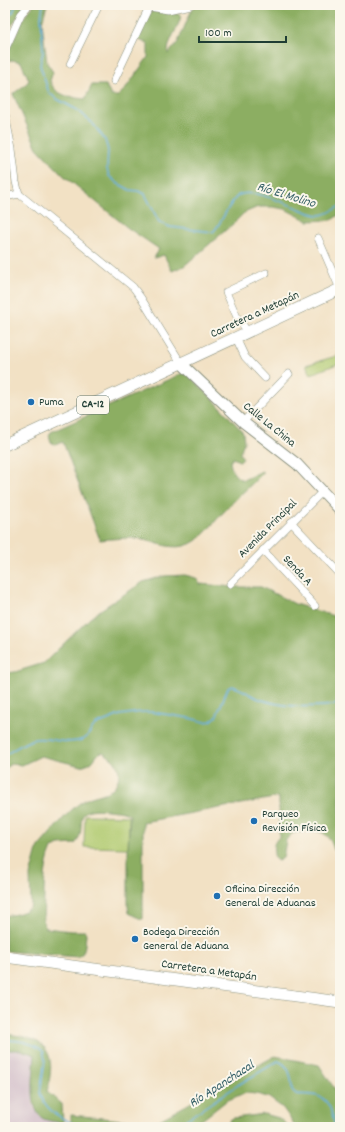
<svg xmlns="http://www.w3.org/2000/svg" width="345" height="1132" font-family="Dekko,sans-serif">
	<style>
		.industrial { fill: #d1bdc9 }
		.green { fill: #b1ca6f; stroke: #688452 }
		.forest { fill: #8cae62; stroke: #56764b }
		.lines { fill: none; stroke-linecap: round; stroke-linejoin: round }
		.stream { stroke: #65afdd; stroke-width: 1.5 }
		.street-casing { stroke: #888f7c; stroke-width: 8 }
		.secondary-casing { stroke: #888f7c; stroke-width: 12 }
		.primary-casing { stroke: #888f7c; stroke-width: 12 }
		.street { stroke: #fff; stroke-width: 7 }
		.secondary { stroke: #fff; stroke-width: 10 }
		.primary { stroke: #fff; stroke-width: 11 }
		.poi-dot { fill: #1f6fb2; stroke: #fbf7ec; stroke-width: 1.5 }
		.labels { text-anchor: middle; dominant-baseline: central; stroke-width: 4; stroke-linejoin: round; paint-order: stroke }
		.shield { fill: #fbf7ec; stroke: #61756b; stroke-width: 1 }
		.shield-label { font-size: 11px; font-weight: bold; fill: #1f3d34 }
		.street-label { font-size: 12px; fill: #1f3d34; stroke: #fbf7ec }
		.poi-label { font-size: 12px; fill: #1f3d34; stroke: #fbf7ec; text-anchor: start }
		.water-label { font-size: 13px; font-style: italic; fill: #345f67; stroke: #fbf7ec }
	</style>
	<rect width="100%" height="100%" fill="#fbf7ec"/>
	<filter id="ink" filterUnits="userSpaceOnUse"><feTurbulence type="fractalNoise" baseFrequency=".025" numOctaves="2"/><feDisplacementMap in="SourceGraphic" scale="8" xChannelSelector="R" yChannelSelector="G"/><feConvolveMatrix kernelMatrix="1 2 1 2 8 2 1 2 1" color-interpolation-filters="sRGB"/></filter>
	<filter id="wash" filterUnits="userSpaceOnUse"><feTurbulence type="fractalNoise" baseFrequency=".012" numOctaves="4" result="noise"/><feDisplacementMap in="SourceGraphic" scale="16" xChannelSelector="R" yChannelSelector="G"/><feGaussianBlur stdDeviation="0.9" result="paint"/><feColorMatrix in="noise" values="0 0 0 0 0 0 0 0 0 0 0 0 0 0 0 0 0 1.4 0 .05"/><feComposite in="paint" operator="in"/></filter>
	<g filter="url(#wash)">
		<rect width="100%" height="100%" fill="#f2e1c4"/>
		<!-- industrial -->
		<g class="industrial">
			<polygon points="5,140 8,156 10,191 5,192"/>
			<polygon points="5,1050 21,1050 35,1055 33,1103 35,1109 43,1119 63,1123 68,1127 5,1127"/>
		</g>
		<!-- green -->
		<g class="green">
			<polygon points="340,355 340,363 311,374 306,365"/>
			<polygon points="85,815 129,816 128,848 84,847"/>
		</g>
		<!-- forest -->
		<g class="forest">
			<polygon points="5,5 25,5 5,36"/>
			<path d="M34 5H47L42 22 47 63 53 72 50 81C54 91 59 93 69 97L70 96 76 98 85 99 92 85H106L111 96H118L125 89 148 57V44L137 39 151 11 180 14 181 15C179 29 167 40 168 54L178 42 192 9 196 6 340 5V214L332 220 308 221 285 209 273 207H258L244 213 234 223 184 266 172 271 164 255 154 258 159 249 128 228 63 175 37 148 13 94 26 84 29 80 21 62 12 60 7 61 5 58 24 17Z"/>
			<path d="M183 373 187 374 211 397 243 432 244 442 240 453 243 459 239 461 233 458 230 462C232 472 234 476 243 480L262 471V474C249 487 234 500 221 515 210 526 201 542 184 546 166 550 150 539 133 538 122 538 111 539 100 540L63 442 55 445 51 442 49 435 51 432Z"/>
			<path d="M185 575 196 578 200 584 233 587H261L295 604 340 618V851L334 850C328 826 313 831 293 833L286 840 283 858 278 861 275 859C273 849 272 844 279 837V797L143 822V919H141L129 913 128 906V852L130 815C124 811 115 811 108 810 67 805 90 827 75 844L60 845 52 848C42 870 45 895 43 919L44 925 46 928 71 931H85L86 934C85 942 86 953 78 957L5 951V916C15 914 24 914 31 906L30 876 37 850 40 845C53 831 65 814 80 803 90 795 100 796 109 791 119 785 122 772 115 762 112 758 107 755 103 752L99 753 92 762 81 766 41 756 22 765 10 764 5 770V673L15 672 44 663 90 618 102 609 143 582 164 576Z"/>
			<path d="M5 1034C23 1036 46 1038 50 1060 52 1070 49 1082 47 1092L62 1104 63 1123C57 1122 47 1121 42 1118 28 1107 34 1071 35 1055L21 1050H5Z"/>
			<polygon points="275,1056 319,1065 340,1097 340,1127 296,1127 283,1108 276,1103 268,1097 256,1094 246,1093 240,1095 226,1101 193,1127 71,1127 71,1115 154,1123"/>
			<polygon points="264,1114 279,1118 289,1127 226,1127 231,1119 234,1118"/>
		</g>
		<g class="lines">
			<!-- stream -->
			<g class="stream">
				<path d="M43 5 41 17 43 52 40 65 49 93 57 99 79 111 94 125 105 140 108 150 107 169 109 176 117 183 130 190 138 191 145 194 159 222 170 227 213 232C221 224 231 199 239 195 253 188 286 204 300 209 307 212 314 216 321 215 328 214 334 210 340 206"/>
				<polyline points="5,19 13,12 16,5"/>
				<path d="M5 755C14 750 25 741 35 739 51 737 69 746 84 739 90 736 90 729 95 725L120 715 141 712H151L189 718 205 722 211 721 216 717 228 688 232 686C241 688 248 694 257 698 281 708 314 708 340 704"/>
				<path d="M5 1040C18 1040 32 1042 43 1051L45 1060 40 1093C47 1114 62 1117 79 1127"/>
				<path d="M175 1127 238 1085 278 1061C290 1065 292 1079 292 1090L296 1094C302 1095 307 1094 313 1095 330 1097 332 1113 335 1127"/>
			</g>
		</g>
	</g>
	<g filter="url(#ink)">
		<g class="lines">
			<defs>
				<g id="street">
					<polyline points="137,5 168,10 190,5"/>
					<polyline points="5,50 21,14 29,5"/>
					<polyline points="70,64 99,5"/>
					<polyline points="114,81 149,7"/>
					<polyline points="5,114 12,149 16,182 19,194 133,287 141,298 181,363"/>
					<polyline points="5,197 19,194"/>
					<polyline points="318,238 340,289"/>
					<polyline points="248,332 237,317 226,292 266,273"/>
					<polyline points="236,338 245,357 265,378"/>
					<polyline points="243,422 289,374"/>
					<polyline points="291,522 340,574"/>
					<polyline points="263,550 315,606"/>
					<polyline points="230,584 323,491"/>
				</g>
				<polyline id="secondary" points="181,363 243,422 297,464 340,510"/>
				<g id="primary">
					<polyline points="5,445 340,289"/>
					<polyline points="5,957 340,1002"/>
				</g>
			</defs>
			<!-- street casing -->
			<use href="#street" class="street-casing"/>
			<!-- secondary casing -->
			<use href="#secondary" class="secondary-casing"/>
			<!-- primary casing -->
			<use href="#primary" class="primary-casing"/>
			<!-- street -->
			<use href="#street" class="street"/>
			<!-- secondary -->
			<use href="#secondary" class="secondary"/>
			<!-- primary -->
			<use href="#primary" class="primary"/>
		</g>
	</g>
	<!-- markers -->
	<g class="poi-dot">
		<circle cx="31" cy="402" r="4"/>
		<circle cx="254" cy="821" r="4"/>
		<circle cx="217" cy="896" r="4"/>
		<circle cx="135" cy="939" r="4"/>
	</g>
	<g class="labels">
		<!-- shield labels -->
		<rect class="shield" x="77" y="396" width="32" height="18" rx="3"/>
		<g class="shield-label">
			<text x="93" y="405">CA-12</text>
		</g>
		<!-- street labels -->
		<g class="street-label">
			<text transform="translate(255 315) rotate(-25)">Carretera a Metapán</text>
			<text transform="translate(269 425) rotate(39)">Calle La China</text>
			<text transform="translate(268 529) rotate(-45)">Avenida Principal</text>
			<text transform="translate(297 571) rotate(47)">Senda A</text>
			<text transform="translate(209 971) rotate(8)">Carretera a Metapán</text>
		</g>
		<!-- poi labels -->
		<g class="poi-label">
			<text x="39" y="402">Puma</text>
			<text x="262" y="814">Parqueo<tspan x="262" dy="14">Revisión Física</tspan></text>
			<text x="225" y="889">Oficina Dirección<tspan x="225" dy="14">General de Aduanas</tspan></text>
			<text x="143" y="932">Bodega Dirección<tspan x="143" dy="14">General de Aduana</tspan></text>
		</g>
		<!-- water labels -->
		<g class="water-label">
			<text transform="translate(286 196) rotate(17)">Río El Molino</text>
			<text transform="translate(222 1085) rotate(-33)">Río Apanchacal</text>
		</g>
	</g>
	<!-- margin -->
	<rect width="345" height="1132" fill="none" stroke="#fbf7ec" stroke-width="20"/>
	<!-- scale -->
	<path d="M199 36v6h87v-6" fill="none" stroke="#1f3d34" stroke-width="2"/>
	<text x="205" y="36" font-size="12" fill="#1f3d34" stroke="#fbf7ec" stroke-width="3" paint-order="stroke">100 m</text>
</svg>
